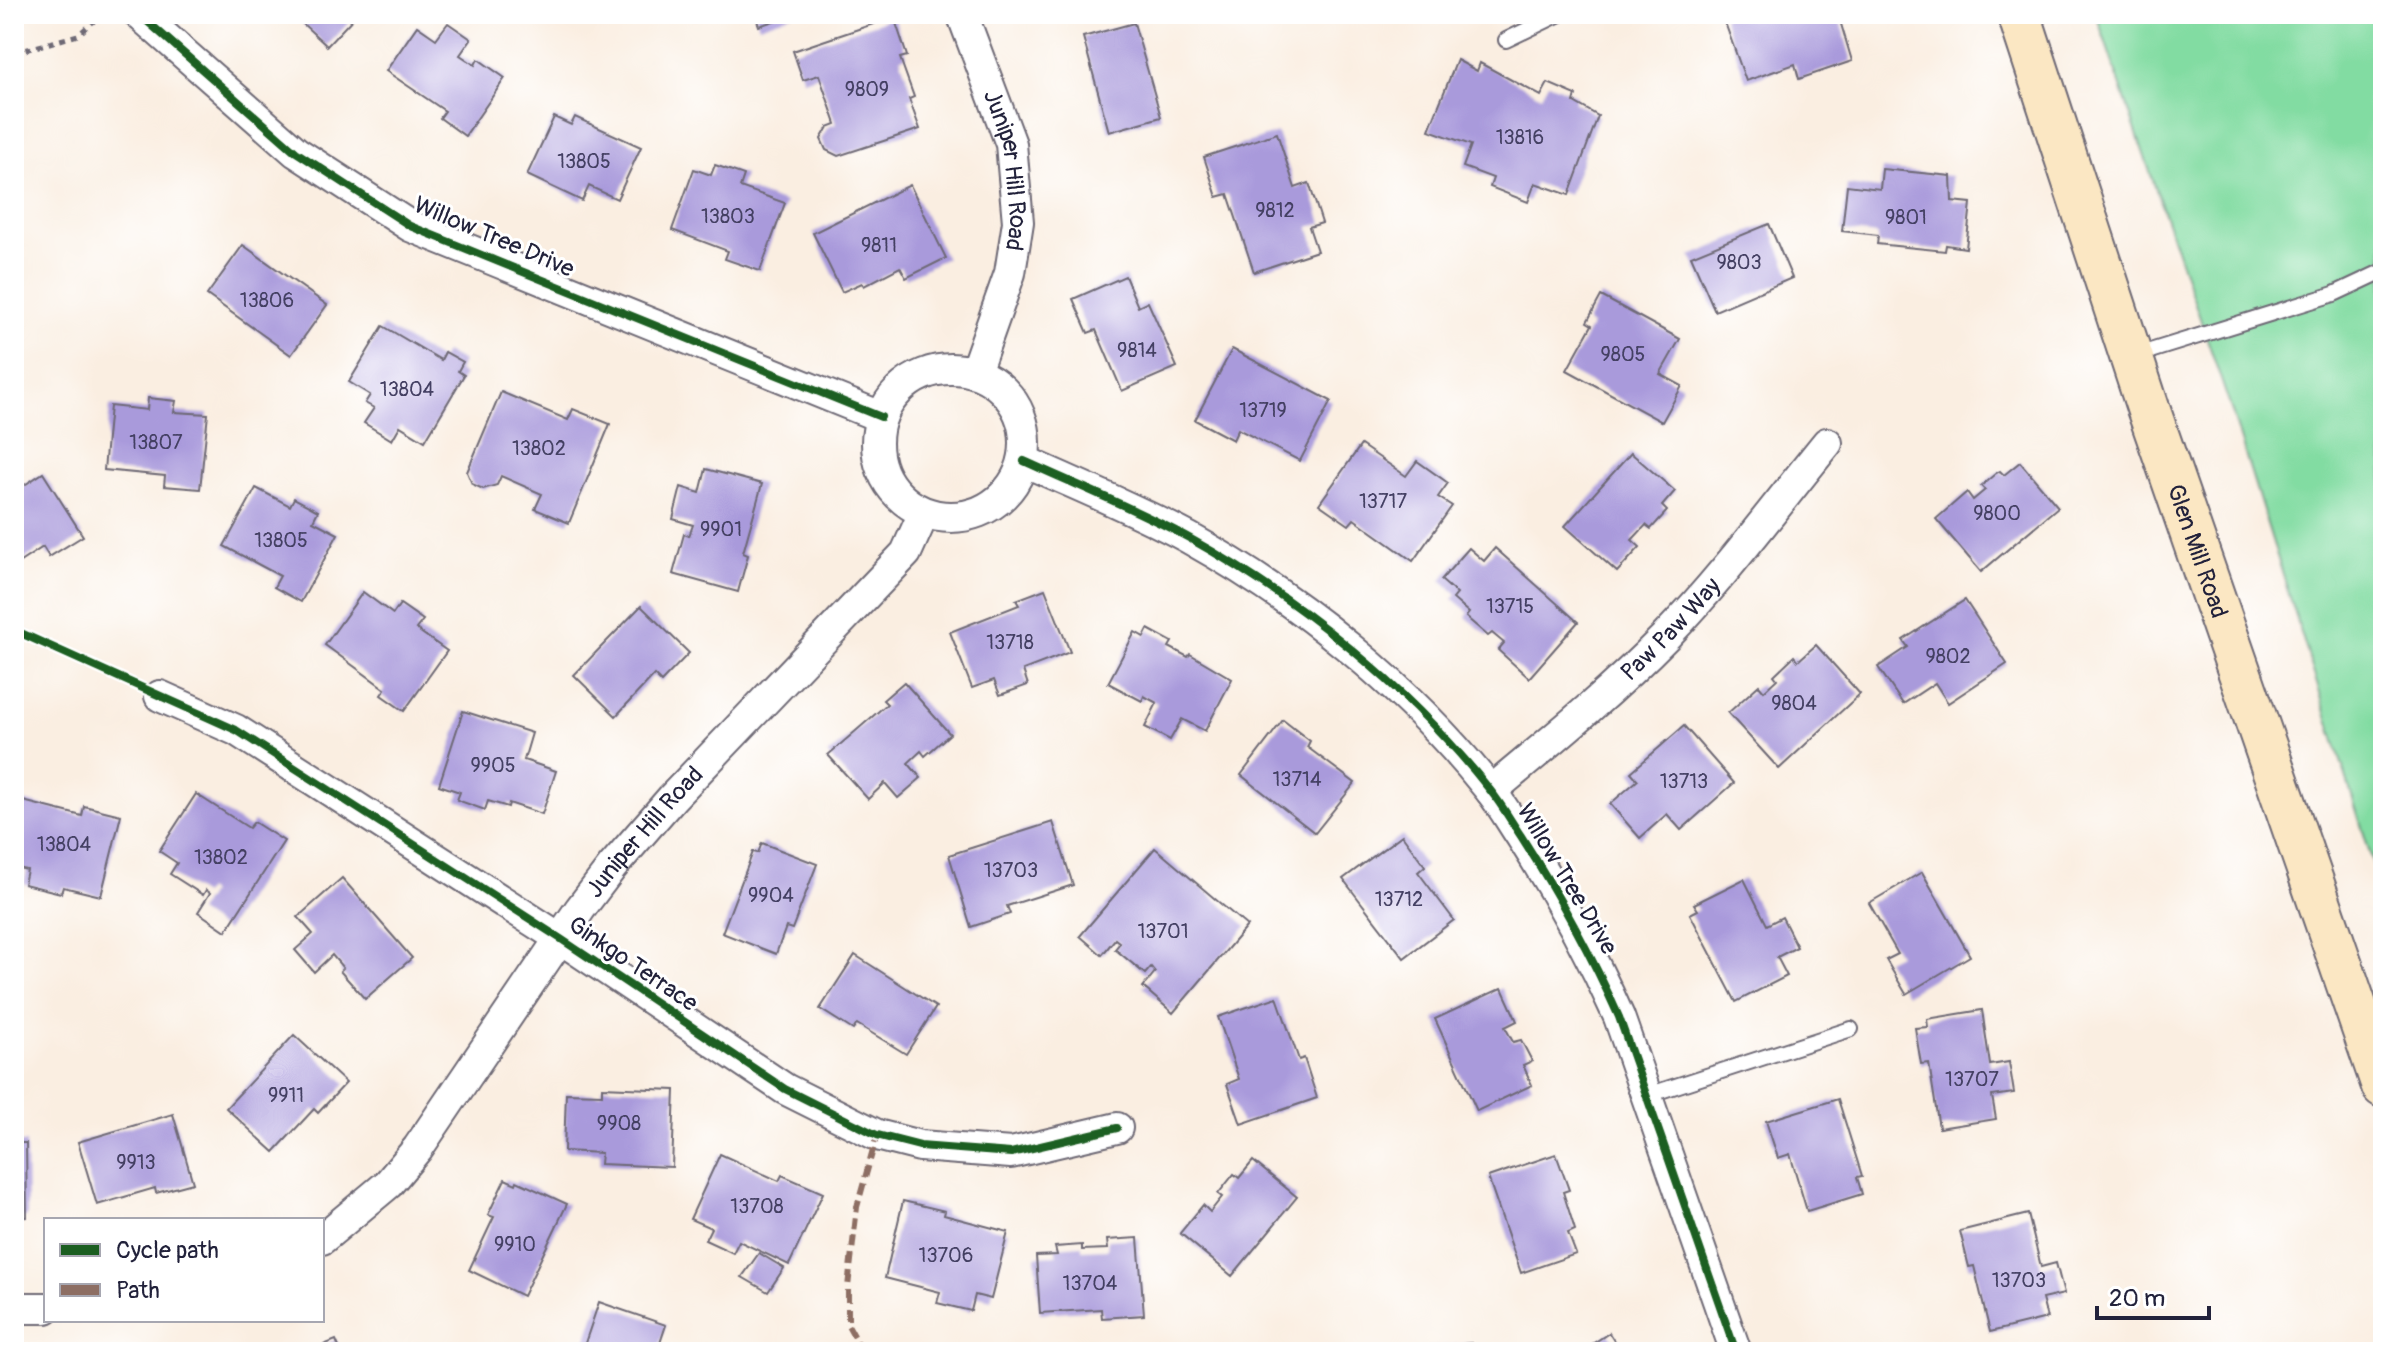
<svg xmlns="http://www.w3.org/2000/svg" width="2397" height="1366" font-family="Pangolin,sans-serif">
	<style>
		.green { fill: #82dca2; stroke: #527f6e; stroke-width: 2 }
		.building { fill: #a99adb }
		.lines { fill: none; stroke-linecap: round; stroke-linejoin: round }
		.service-casing { stroke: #6e6975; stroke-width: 18 }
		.minor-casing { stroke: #6e6975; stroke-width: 34 }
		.secondary-casing { stroke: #6e6975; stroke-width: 46 }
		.path { stroke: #6e6975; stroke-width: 5; stroke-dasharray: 6 6; stroke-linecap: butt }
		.service { stroke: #fff; stroke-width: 14 }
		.minor { stroke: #fff; stroke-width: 30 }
		.secondary { stroke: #fbe7c3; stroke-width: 42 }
		.quiet { stroke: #8d6e63; stroke-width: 6; stroke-dasharray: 12 6; stroke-linecap: butt }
		.cycleway-casing { stroke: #fff; stroke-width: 13 }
		.cycleway { stroke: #1b5e20; stroke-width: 8 }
		.labels { text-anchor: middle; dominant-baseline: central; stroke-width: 6; stroke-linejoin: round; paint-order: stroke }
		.number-label { font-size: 20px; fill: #444063 }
		.street-label { font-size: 24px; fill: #22223b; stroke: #fff }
	</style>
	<rect width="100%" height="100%" fill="#fff"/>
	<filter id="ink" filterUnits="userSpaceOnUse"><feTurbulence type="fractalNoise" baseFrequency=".0125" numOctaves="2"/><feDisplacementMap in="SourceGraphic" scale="16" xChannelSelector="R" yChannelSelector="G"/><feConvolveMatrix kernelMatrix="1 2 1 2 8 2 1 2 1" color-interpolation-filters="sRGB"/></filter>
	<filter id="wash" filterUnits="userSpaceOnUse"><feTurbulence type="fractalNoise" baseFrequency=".006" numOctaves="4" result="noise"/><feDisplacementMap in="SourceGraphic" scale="32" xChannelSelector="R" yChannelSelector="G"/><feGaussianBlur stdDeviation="1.8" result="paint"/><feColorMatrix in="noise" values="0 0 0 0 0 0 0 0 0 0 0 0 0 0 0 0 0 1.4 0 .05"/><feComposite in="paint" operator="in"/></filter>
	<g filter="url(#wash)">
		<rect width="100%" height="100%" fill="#faeee1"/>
		<!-- green -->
		<polygon class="green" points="2096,14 2383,14 2383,895 2231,409"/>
		<g id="blocks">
			<!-- building -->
			<g class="building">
				<polygon points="310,14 357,14 327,46 302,23"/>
				<polygon points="755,14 794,14 759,26"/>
				<polygon points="1733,14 1838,14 1852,61 1799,79 1795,64 1746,81 1723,17"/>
				<polygon points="894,17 907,56 900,58 914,97 909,99 920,129 838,156 826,150 821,139 828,127 836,124 819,75 803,80 793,51"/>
				<polygon points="448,23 471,39 460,55 475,65 478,59 505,78 465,136 440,118 445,111 386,71 417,26 436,39"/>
				<polygon points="1134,23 1161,117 1109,132 1083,37"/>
				<polygon points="1457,60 1477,71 1480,63 1541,96 1548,83 1576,95 1574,102 1598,116 1569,195 1535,183 1528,202 1490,187 1493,178 1463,167 1471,145 1429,130"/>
				<polygon points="554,117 571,125 575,117 641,147 617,199 589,186 582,201 527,175"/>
				<polygon points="1277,133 1295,188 1309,183 1322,223 1309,227 1317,251 1254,272 1228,194 1217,197 1204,157"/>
				<polygon points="715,165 744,175 740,187 785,203 760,271 725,259 728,251 672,230 694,169 711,175"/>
				<polygon points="1882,169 1951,176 1952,201 1971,203 1966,248 1946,245 1945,251 1877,244 1878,235 1842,231 1847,185 1880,189"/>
				<polygon points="910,185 946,258 906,278 900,267 864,286 862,283 842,292 813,233"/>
				<polygon points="1769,224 1792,278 1715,311 1691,256"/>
				<polygon points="243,245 327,305 291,355 207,295"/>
				<polygon points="1125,276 1138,307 1148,302 1177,367 1122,391 1096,330 1088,333 1073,299"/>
				<polygon points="1601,296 1680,339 1660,374 1682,386 1662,422 1567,370 1592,325 1587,322"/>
				<polygon points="383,326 441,360 445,352 463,362 458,371 464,375 425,441 400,426 392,440 364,423 374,408 365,403 370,395 349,382"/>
				<polygon points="1232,349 1331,401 1300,461 1238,429 1233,440 1195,420"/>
				<polygon points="501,392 568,420 573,409 610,424 569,523 535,509 542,494 501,476 497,485 483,489 472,484 467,472"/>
				<polygon points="148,398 176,401 174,412 208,414 200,489 164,486 165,476 104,470 110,406 147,410"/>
				<polygon points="1361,445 1406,476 1417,461 1448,483 1438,497 1452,506 1413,561 1354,519 1349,525 1319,504"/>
				<polygon points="1631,453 1675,491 1662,506 1667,511 1651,529 1646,525 1632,540 1640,547 1617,572 1565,526"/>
				<polygon points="2020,462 2058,507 1981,572 1936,519 1967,492 1973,500 1985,490 1981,486 1995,474 2000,471 2004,475"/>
				<polygon points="706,469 762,484 743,553 748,555 738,592 673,574 684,534 689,536 693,525 673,519 681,487 700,493"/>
				<polygon points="43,473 83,536 49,557 43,547 14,566 14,492"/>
				<polygon points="256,488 290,506 294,498 318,511 313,521 338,534 301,602 274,587 280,576 224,546"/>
				<polygon points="1469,548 1484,561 1495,548 1578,622 1529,678 1498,650 1504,643 1492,633 1488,636 1466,617 1469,613 1453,599 1457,594 1441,580"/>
				<polygon points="1045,589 1070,652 1023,670 1028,685 1000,695 994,680 972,688 950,632 1019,605 1016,600"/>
				<polygon points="363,592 393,614 400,604 423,620 416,629 447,651 404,711 381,695 385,689 325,645"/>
				<polygon points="1965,600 2007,664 1948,703 1935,683 1903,704 1878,667 1908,647 1903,640"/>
				<polygon points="641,606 689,653 661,682 654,675 616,716 574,675"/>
				<polygon points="1148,629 1172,642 1169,647 1188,657 1190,654 1232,679 1205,731 1182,719 1170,740 1145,727 1157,703 1144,696 1142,701 1108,683 1135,632 1144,637"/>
				<polygon points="1816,645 1860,694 1779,769 1728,713 1759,685 1764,691 1777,679 1774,675 1794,656 1798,661"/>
				<polygon points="904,682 950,734 925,756 921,751 908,763 921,778 898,798 885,783 868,799 828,755 887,704 883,700"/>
				<polygon points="463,711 532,733 524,760 556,771 542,814 509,803 508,807 488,801 485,810 457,800 460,792 439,785"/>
				<polygon points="1283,720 1310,741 1307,747 1355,783 1315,833 1241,775"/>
				<polygon points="1684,726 1734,783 1681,830 1667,814 1640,838 1610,804 1638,780 1631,772"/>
				<polygon points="196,794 249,828 254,822 284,841 226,931 198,912 210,893 206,890 203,895 170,874 177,863 159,851"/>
				<polygon points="19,800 82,816 84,806 121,815 101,896 63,887 61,893 24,884 27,870 14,867 14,821"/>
				<polygon points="1053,822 1073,885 1007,906 1010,914 971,927 949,855"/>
				<polygon points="1402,835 1425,866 1418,872 1454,920 1404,958 1343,879"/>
				<polygon points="762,843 817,864 792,929 786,927 776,954 722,933 753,852 758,853"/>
				<polygon points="1155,848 1247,926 1173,1013 1143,987 1155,972 1151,967 1145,974 1115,949 1120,943 1115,939 1102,955 1080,936"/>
				<polygon points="1922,872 1970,956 1906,994 1886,960 1898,954 1869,903"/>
				<polygon points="342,878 412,958 365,999 340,971 343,968 332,955 314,972 295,950 313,934 298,917"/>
				<polygon points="1744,879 1767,925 1782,917 1797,947 1777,957 1787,976 1736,1002 1690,914 1698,910 1694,904"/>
				<polygon points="855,955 936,1007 906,1054 857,1024 853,1030 820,1009"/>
				<polygon points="1502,988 1517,1021 1505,1027 1513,1042 1521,1040 1532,1061 1523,1065 1532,1085 1477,1111 1435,1019"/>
				<polygon points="1277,997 1299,1060 1304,1058 1317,1098 1241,1124 1227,1084 1239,1079 1218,1017"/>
				<polygon points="1982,1010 1990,1065 2009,1062 2014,1093 1992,1096 1996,1119 1939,1128 1929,1063 1921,1064 1915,1028 1928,1027 1927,1019"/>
				<polygon points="294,1035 346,1083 318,1113 314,1109 274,1152 226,1108"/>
				<polygon points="602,1087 675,1090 672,1167 600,1164 601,1153 564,1151 566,1093 602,1094"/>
				<polygon points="1838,1099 1862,1176 1857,1177 1862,1194 1807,1211 1790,1154 1778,1158 1766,1121"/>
				<polygon points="173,1114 193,1183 156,1193 155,1188 97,1205 78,1142"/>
				<polygon points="14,1143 26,1143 27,1217 14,1218"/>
				<polygon points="720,1154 779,1181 782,1175 823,1193 789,1265 739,1241 733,1253 705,1240 711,1228 690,1219"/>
				<polygon points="1556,1154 1569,1190 1563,1192 1575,1230 1568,1233 1576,1254 1521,1273 1488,1177"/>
				<polygon points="1253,1161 1297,1197 1232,1276 1180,1233 1203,1205 1210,1212 1222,1197 1218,1194 1234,1174 1239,1178"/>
				<polygon points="505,1179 516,1184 517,1181 567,1204 523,1296 469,1270 494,1217 488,1215"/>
				<polygon points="903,1201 945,1211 944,1215 1008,1232 991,1299 975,1295 971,1311 937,1303 940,1292 885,1278"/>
				<polygon points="2028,1214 2041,1267 2056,1263 2064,1294 2042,1299 2047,1318 1990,1332 1974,1266 1969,1267 1960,1231"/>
				<polygon points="1138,1238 1144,1315 1102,1318 1101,1309 1040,1313 1036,1256 1057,1255 1055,1247 1082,1245 1082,1250 1108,1249 1107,1240"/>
				<polygon points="759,1253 784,1268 768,1292 742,1277"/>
				<polygon points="599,1302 666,1325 657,1352 582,1352"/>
				<polygon points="1609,1333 1621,1352 1580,1352"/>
				<polygon points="336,1340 341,1352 306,1352"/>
				<polygon points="1471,1343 1472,1352 1410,1352 1410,1350"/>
			</g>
		</g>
	</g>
	<g filter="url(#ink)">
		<use href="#blocks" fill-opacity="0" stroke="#6e6975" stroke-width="2"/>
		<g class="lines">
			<defs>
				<g id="service">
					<polyline points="1506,40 1560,14"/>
					<polyline points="2134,356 2334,294 2383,271"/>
					<polyline points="1648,1095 1851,1029"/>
				</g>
				<g id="minor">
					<polyline points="139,14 296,152 410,226 881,417"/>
					<path id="s1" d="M962 14 1011 144 1018 222 1010 273 975 372"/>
					<circle cx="951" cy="443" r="74"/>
					<path d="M1024 461C1079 486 1136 509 1189 538 1302 601 1410 689 1490 790 1502 805 1511 821 1521 836 1558 894 1591 954 1619 1017L1736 1352"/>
					<polyline points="160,696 236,730 561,939 785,1089 877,1135 920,1146 1011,1153 1117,1128"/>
					<path id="s2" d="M1491 791C1551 741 1611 692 1666 636 1724 576 1774 508 1827 443"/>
					<path id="s3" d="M322 1239 388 1184 418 1148 580 909 612 867 672 798 906 553 924 513"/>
					<polyline points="14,1308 46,1308"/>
				</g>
				<g id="secondary">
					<path id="s4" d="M2019 14 2148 408 2383 1086"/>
				</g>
			</defs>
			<!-- service casing -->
			<use href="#service" class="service-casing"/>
			<!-- minor casing -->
			<use href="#minor" class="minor-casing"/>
			<!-- secondary casing -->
			<use href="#secondary" class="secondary-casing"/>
			<!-- path -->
			<polyline class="path" points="14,53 78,35 102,14"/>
			<!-- service -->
			<use href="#service" class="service"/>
			<!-- minor -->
			<use href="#minor" class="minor"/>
			<!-- secondary -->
			<use href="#secondary" class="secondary"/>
			<!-- quiet -->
			<polyline class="quiet" points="863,1352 848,1325 848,1287 857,1207 877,1135"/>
			<defs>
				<g id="cycleway">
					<polyline points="139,14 296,152 410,226 881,417"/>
					<path d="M1024 461C1079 486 1136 509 1189 538 1302 601 1410 689 1490 790 1502 805 1511 821 1521 836 1558 894 1591 954 1619 1017L1736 1352"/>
					<polyline points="14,630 236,730 561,939 785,1089 877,1135 920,1146 1011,1153 1117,1128"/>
				</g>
			</defs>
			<!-- cycleway casing -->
			<use href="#cycleway" class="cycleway-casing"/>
			<!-- cycleway -->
			<use href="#cycleway" class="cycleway"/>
		</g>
	</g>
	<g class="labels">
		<!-- number labels -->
		<g class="number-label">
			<text x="867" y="89">9809</text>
			<text x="1520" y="137">13816</text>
			<text x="584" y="161">13805</text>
			<text x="1275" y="210">9812</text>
			<text x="728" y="216">13803</text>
			<text x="1906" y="217">9801</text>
			<text x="879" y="245">9811</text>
			<text x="1739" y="262">9803</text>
			<text x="267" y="300">13806</text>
			<text x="1137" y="350">9814</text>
			<text x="1623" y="354">9805</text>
			<text x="407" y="389">13804</text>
			<text x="1263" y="410">13719</text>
			<text x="156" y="442">13807</text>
			<text x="539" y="448">13802</text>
			<text x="1383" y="501">13717</text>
			<text x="1997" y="513">9800</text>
			<text x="721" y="529">9901</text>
			<text x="281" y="540">13805</text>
			<text x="1510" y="606">13715</text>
			<text x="1010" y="642">13718</text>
			<text x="1948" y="656">9802</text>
			<text x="1794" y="703">9804</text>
			<text x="493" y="765">9905</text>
			<text x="1297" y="779">13714</text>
			<text x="1684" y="781">13713</text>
			<text x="64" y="844">13804</text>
			<text x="221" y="857">13802</text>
			<text x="1011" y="870">13703</text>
			<text x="771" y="895">9904</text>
			<text x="1399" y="899">13712</text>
			<text x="1163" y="931">13701</text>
			<text x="1972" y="1079">13707</text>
			<text x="286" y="1095">9911</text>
			<text x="619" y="1123">9908</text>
			<text x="136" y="1162">9913</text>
			<text x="757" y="1206">13708</text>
			<text x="515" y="1244">9910</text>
			<text x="946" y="1255">13706</text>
			<text x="2019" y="1280">13703</text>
			<text x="1090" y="1283">13704</text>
		</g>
		<!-- street labels -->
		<g class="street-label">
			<text stroke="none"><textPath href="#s1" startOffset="164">Juniper Hill Road</textPath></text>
			<text transform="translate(494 237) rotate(23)">Willow Tree Drive</text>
			<text stroke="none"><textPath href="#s4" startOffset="566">Glen Mill Road</textPath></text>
			<text stroke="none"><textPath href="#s2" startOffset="242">Paw Paw Way</textPath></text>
			<text stroke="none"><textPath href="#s3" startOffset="522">Juniper Hill Road</textPath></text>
			<text transform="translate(1567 879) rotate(59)">Willow Tree Drive</text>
			<text transform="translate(633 964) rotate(34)">Ginkgo Terrace</text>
		</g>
	</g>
	<!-- margin -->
	<rect width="2397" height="1366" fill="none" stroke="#fff" stroke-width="48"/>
	<!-- legend -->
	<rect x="44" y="1218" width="280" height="104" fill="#ffffff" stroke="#a7a7b1" stroke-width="2"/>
	<rect x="60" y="1244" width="40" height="12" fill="#1b5e20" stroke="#a7a7b1" stroke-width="2"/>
	<text x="116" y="1258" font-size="24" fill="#22223b">Cycle path</text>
	<rect x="60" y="1284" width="40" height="12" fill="#8d6e63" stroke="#a7a7b1" stroke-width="2"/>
	<text x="116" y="1298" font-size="24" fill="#22223b">Path</text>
	<!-- scale -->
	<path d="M2097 1306v12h112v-12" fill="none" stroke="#22223b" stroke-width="4"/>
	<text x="2109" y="1306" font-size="24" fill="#22223b" stroke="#ffffff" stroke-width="6" paint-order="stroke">20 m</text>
</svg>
